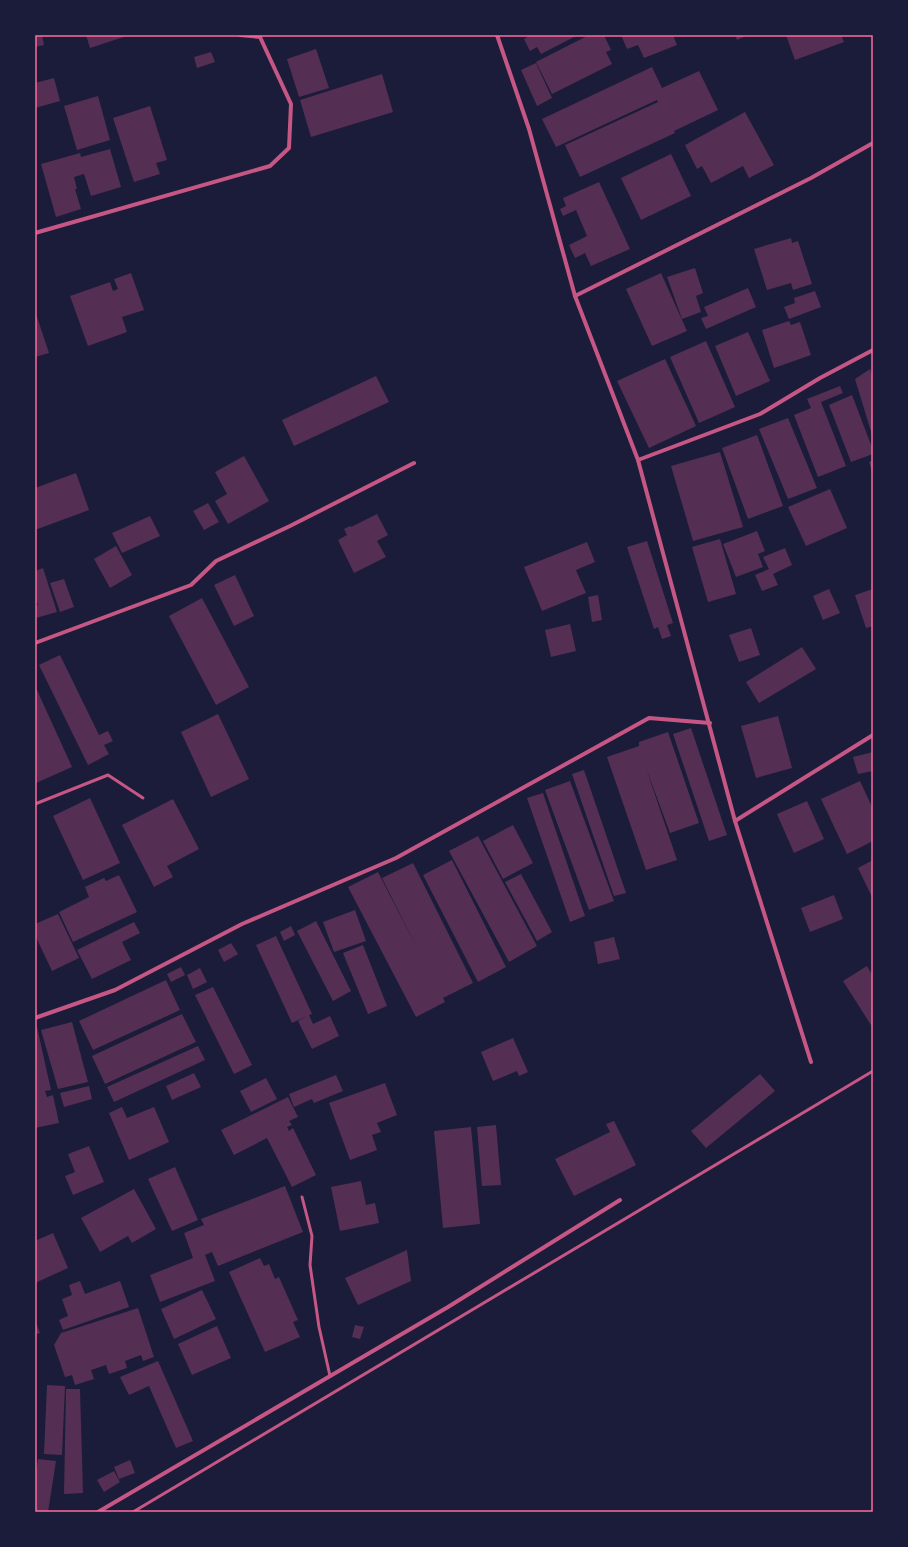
<svg xmlns="http://www.w3.org/2000/svg" width="908" height="1547" font-family="'Sofia Sans Condensed',sans-serif">
	<style>
		.building { fill: #542f53 }
		.lines { fill: none; stroke-linecap: round; stroke-linejoin: round }
		.service { stroke: #c65784; stroke-width: 3 }
		.minor { stroke: #c65784; stroke-width: 4 }
		.neatline { fill: none; stroke: #ff6b9d; stroke-width: 1.5 }
	</style>
	<rect width="100%" height="100%" fill="#1b1b3a"/>
	<!-- building -->
	<g class="building">
		<polygon points="35,35 42,35 44,45 35,47"/>
		<polygon points="86,35 130,35 90,48"/>
		<polygon points="531,35 578,35 541,54 537,47 530,51 524,39"/>
		<polygon points="589,35 604,35 611,50 606,52 612,64 552,94 536,62"/>
		<polygon points="621,35 673,35 677,45 644,58 638,45 627,49"/>
		<polygon points="735,35 748,35 737,40"/>
		<polygon points="786,35 841,35 844,42 795,60"/>
		<polygon points="316,49 329,88 299,97 287,59"/>
		<polygon points="211,52 215,62 197,68 194,57"/>
		<polygon points="536,63 552,98 537,106 521,70"/>
		<polygon points="652,67 662,88 699,71 718,110 674,131 675,133 580,177 565,145 658,102 657,100 556,147 542,119"/>
		<polygon points="382,74 393,112 311,137 300,100"/>
		<polygon points="54,78 60,101 35,108 35,83"/>
		<polygon points="98,96 110,140 77,150 64,106"/>
		<polygon points="150,106 167,160 156,163 160,174 134,182 113,118"/>
		<polygon points="745,112 774,165 749,178 743,166 711,183 702,166 697,169 685,145"/>
		<polygon points="110,149 121,187 91,196 84,174 74,177 77,189 75,189 81,209 56,217 41,164 80,153 81,157"/>
		<polygon points="671,154 691,196 641,220 621,178"/>
		<polygon points="599,182 630,249 591,266 585,253 575,258 569,245 587,236 576,210 563,216 560,209 566,206 563,198"/>
		<polygon points="791,238 792,243 798,241 812,284 793,290 791,283 767,290 754,249"/>
		<polygon points="695,268 703,293 696,296 701,312 682,319 667,277"/>
		<polygon points="131,273 144,310 122,317 127,332 88,346 70,296 110,282 113,291 118,289 114,279"/>
		<polygon points="661,273 687,331 652,346 626,289"/>
		<polygon points="748,288 756,307 706,329 701,318 708,316 704,307"/>
		<polygon points="815,291 821,307 789,319 784,307 795,303 794,298"/>
		<polygon points="35,311 49,353 35,357"/>
		<polygon points="789,321 791,325 800,322 811,355 774,368 762,330"/>
		<polygon points="748,332 770,381 736,396 715,346"/>
		<polygon points="706,341 735,407 699,423 670,357"/>
		<polygon points="665,359 696,426 649,448 617,381"/>
		<polygon points="870,369 873,378 873,438 855,379"/>
		<polygon points="376,376 389,402 294,446 282,420"/>
		<polygon points="840,386 843,393 821,402 846,466 818,477 794,415 811,408 807,399"/>
		<polygon points="852,395 873,450 873,454 851,462 829,405"/>
		<polygon points="788,418 817,488 788,499 759,429"/>
		<polygon points="757,435 783,506 748,519 722,448"/>
		<polygon points="720,452 743,527 693,541 671,466"/>
		<polygon points="244,456 269,501 228,524 215,501 227,494 215,472"/>
		<polygon points="873,460 873,475 869,462"/>
		<polygon points="76,473 89,510 35,530 35,488"/>
		<polygon points="830,489 847,528 806,546 788,507"/>
		<polygon points="208,503 219,522 204,530 193,511"/>
		<polygon points="377,514 388,535 377,541 386,557 354,573 338,540 347,535 344,529 350,526 351,527"/>
		<polygon points="150,516 160,536 122,553 112,533"/>
		<polygon points="757,531 765,551 758,554 763,567 736,577 723,544"/>
		<polygon points="720,539 736,594 708,602 692,547"/>
		<polygon points="647,541 673,623 667,625 671,636 662,639 658,627 654,629 627,547"/>
		<polygon points="587,542 595,562 576,570 586,593 542,611 524,567"/>
		<polygon points="116,546 132,575 110,588 94,559"/>
		<polygon points="785,548 792,565 773,574 778,585 762,591 755,575 769,569 763,557"/>
		<polygon points="43,568 57,612 36,618 35,606 38,605 37,603 35,604 35,571"/>
		<polygon points="235,575 254,616 234,626 214,585"/>
		<polygon points="64,579 74,607 60,612 50,583"/>
		<polygon points="829,589 840,613 823,620 813,596"/>
		<polygon points="873,589 873,626 866,628 855,595"/>
		<polygon points="598,595 602,620 592,622 588,597"/>
		<polygon points="202,598 249,687 216,705 169,616"/>
		<polygon points="570,624 576,651 551,657 545,630"/>
		<polygon points="751,628 760,655 739,662 729,635"/>
		<polygon points="802,647 816,669 759,703 746,682"/>
		<polygon points="60,655 99,735 108,731 113,741 104,745 109,754 88,765 39,665"/>
		<polygon points="37,690 72,767 36,783 35,780 35,691"/>
		<polygon points="218,714 249,779 211,797 181,732"/>
		<polygon points="778,716 792,768 756,778 741,726"/>
		<polygon points="691,728 727,835 709,841 673,734"/>
		<polygon points="668,732 699,823 670,833 646,768 677,860 646,870 607,757 639,746 639,742"/>
		<polygon points="873,752 873,771 858,774 853,757"/>
		<polygon points="584,770 626,893 614,896 572,774"/>
		<polygon points="570,781 614,901 589,910 545,790"/>
		<polygon points="860,781 873,809 873,841 847,854 821,799"/>
		<polygon points="543,793 585,916 570,922 527,798"/>
		<polygon points="90,798 120,863 83,880 53,816"/>
		<polygon points="173,799 199,849 167,866 173,877 154,887 122,825"/>
		<polygon points="807,801 824,839 794,853 777,814"/>
		<polygon points="513,825 533,863 503,879 483,841"/>
		<polygon points="478,836 537,946 509,962 449,851"/>
		<polygon points="452,860 506,967 478,982 423,875"/>
		<polygon points="873,860 873,899 858,868"/>
		<polygon points="413,863 473,983 443,998 445,1002 416,1017 348,887 378,872 418,950 382,878"/>
		<polygon points="521,874 552,932 537,941 505,882"/>
		<polygon points="119,875 137,912 73,942 59,912 89,897 85,887 104,878 106,881"/>
		<polygon points="834,895 843,919 810,932 801,908"/>
		<polygon points="355,910 366,941 334,952 323,922"/>
		<polygon points="58,914 79,958 52,971 35,935 35,924"/>
		<polygon points="316,921 351,991 333,1001 297,931"/>
		<polygon points="134,922 140,933 122,942 131,960 92,979 77,950"/>
		<polygon points="291,926 295,935 284,941 280,932"/>
		<polygon points="276,936 312,1014 309,1015 313,1024 330,1016 339,1036 312,1049 298,1021 307,1016 292,1023 256,945"/>
		<polygon points="614,937 620,959 598,964 594,942"/>
		<polygon points="231,943 238,954 224,962 218,950"/>
		<polygon points="363,945 387,1006 368,1014 343,953"/>
		<polygon points="867,966 873,976 873,1024 871,1025 843,981"/>
		<polygon points="181,967 185,975 171,982 167,974"/>
		<polygon points="200,968 207,982 193,989 187,975"/>
		<polygon points="166,980 180,1010 93,1050 79,1021"/>
		<polygon points="213,987 252,1065 234,1074 195,995"/>
		<polygon points="182,1014 196,1042 105,1084 92,1056"/>
		<polygon points="72,1022 88,1082 58,1089 41,1030"/>
		<polygon points="37,1027 51,1090 45,1091 47,1097 53,1095 59,1123 35,1128 35,1028"/>
		<polygon points="513,1038 528,1072 519,1076 517,1071 493,1081 481,1052"/>
		<polygon points="198,1046 205,1060 114,1102 107,1087"/>
		<polygon points="194,1073 201,1087 172,1100 166,1086"/>
		<polygon points="760,1074 775,1091 706,1148 691,1131"/>
		<polygon points="336,1075 343,1091 314,1103 312,1099 294,1107 289,1094"/>
		<polygon points="266,1078 277,1099 251,1112 240,1091"/>
		<polygon points="385,1083 397,1115 377,1123 381,1132 372,1135 377,1150 350,1160 329,1103"/>
		<polygon points="89,1086 92,1099 64,1107 60,1093"/>
		<polygon points="288,1097 298,1117 289,1121 292,1125 287,1127 289,1131 293,1128 316,1175 292,1187 267,1138 234,1155 221,1130"/>
		<polygon points="122,1107 127,1118 154,1107 169,1142 129,1160 109,1113"/>
		<polygon points="614,1121 636,1165 574,1196 555,1159 610,1132 606,1124"/>
		<polygon points="496,1125 501,1185 482,1186 477,1127"/>
		<polygon points="471,1127 480,1224 443,1228 434,1131"/>
		<polygon points="89,1146 104,1182 73,1195 65,1176 75,1172 68,1154"/>
		<polygon points="175,1167 198,1220 172,1231 148,1179"/>
		<polygon points="361,1181 366,1205 375,1203 379,1223 340,1231 331,1187"/>
		<polygon points="285,1186 303,1232 218,1266 212,1252 205,1255 215,1281 160,1302 150,1275 193,1258 184,1233 204,1225 201,1219"/>
		<polygon points="134,1189 156,1229 132,1243 128,1236 100,1252 81,1218"/>
		<polygon points="53,1233 68,1268 35,1283 35,1241"/>
		<polygon points="407,1250 411,1281 358,1305 345,1278"/>
		<polygon points="260,1258 264,1266 269,1264 275,1279 279,1277 298,1320 293,1322 300,1337 265,1352 229,1272"/>
		<polygon points="80,1281 85,1294 120,1281 129,1307 63,1330 59,1320 68,1316 62,1299 72,1295 69,1285"/>
		<polygon points="202,1290 216,1319 174,1339 161,1309"/>
		<polygon points="138,1308 154,1357 143,1361 141,1355 125,1361 127,1368 109,1374 106,1365 91,1370 94,1379 75,1385 72,1375 65,1377 54,1345 61,1333"/>
		<polygon points="35,1320 40,1333 35,1335"/>
		<polygon points="355,1325 364,1327 360,1339 352,1337"/>
		<polygon points="217,1326 231,1358 192,1375 178,1344"/>
		<polygon points="158,1361 193,1441 176,1448 149,1386 129,1395 120,1377"/>
		<polygon points="47,1385 65,1386 62,1455 44,1454"/>
		<polygon points="66,1389 80,1389 83,1493 64,1494"/>
		<polygon points="38,1459 56,1461 48,1512 35,1512 35,1480"/>
		<polygon points="130,1460 135,1473 119,1479 114,1467"/>
		<polygon points="114,1471 120,1482 104,1492 97,1480"/>
	</g>
	<g class="lines">
		<!-- service -->
		<g class="service">
			<polyline points="35,804 108,775 143,798"/>
			<polyline points="302,1197 312,1236 310,1265 319,1327 330,1376"/>
			<polyline points="133,1512 873,1071"/>
		</g>
		<!-- minor -->
		<g class="minor">
			<polyline points="497,35 529,129 575,296 638,460 735,821 811,1062"/>
			<polyline points="35,233 270,166 289,148 291,104 260,37 240,35"/>
			<polyline points="575,296 811,178 873,143"/>
			<polyline points="638,460 760,414 820,378 873,350"/>
			<polyline points="35,643 191,585 216,561 290,526 414,463"/>
			<polyline points="735,821 873,735"/>
			<polyline points="35,1018 115,990 242,924 396,858 649,718 710,723"/>
			<polyline points="98,1512 448,1307 620,1200"/>
		</g>
	</g>
	<!-- border -->
	<rect width="908" height="1547" fill="none" stroke="#1b1b3a" stroke-width="72"/>
	<rect x="36" y="36" width="836" height="1475" class="neatline"/>
</svg>
